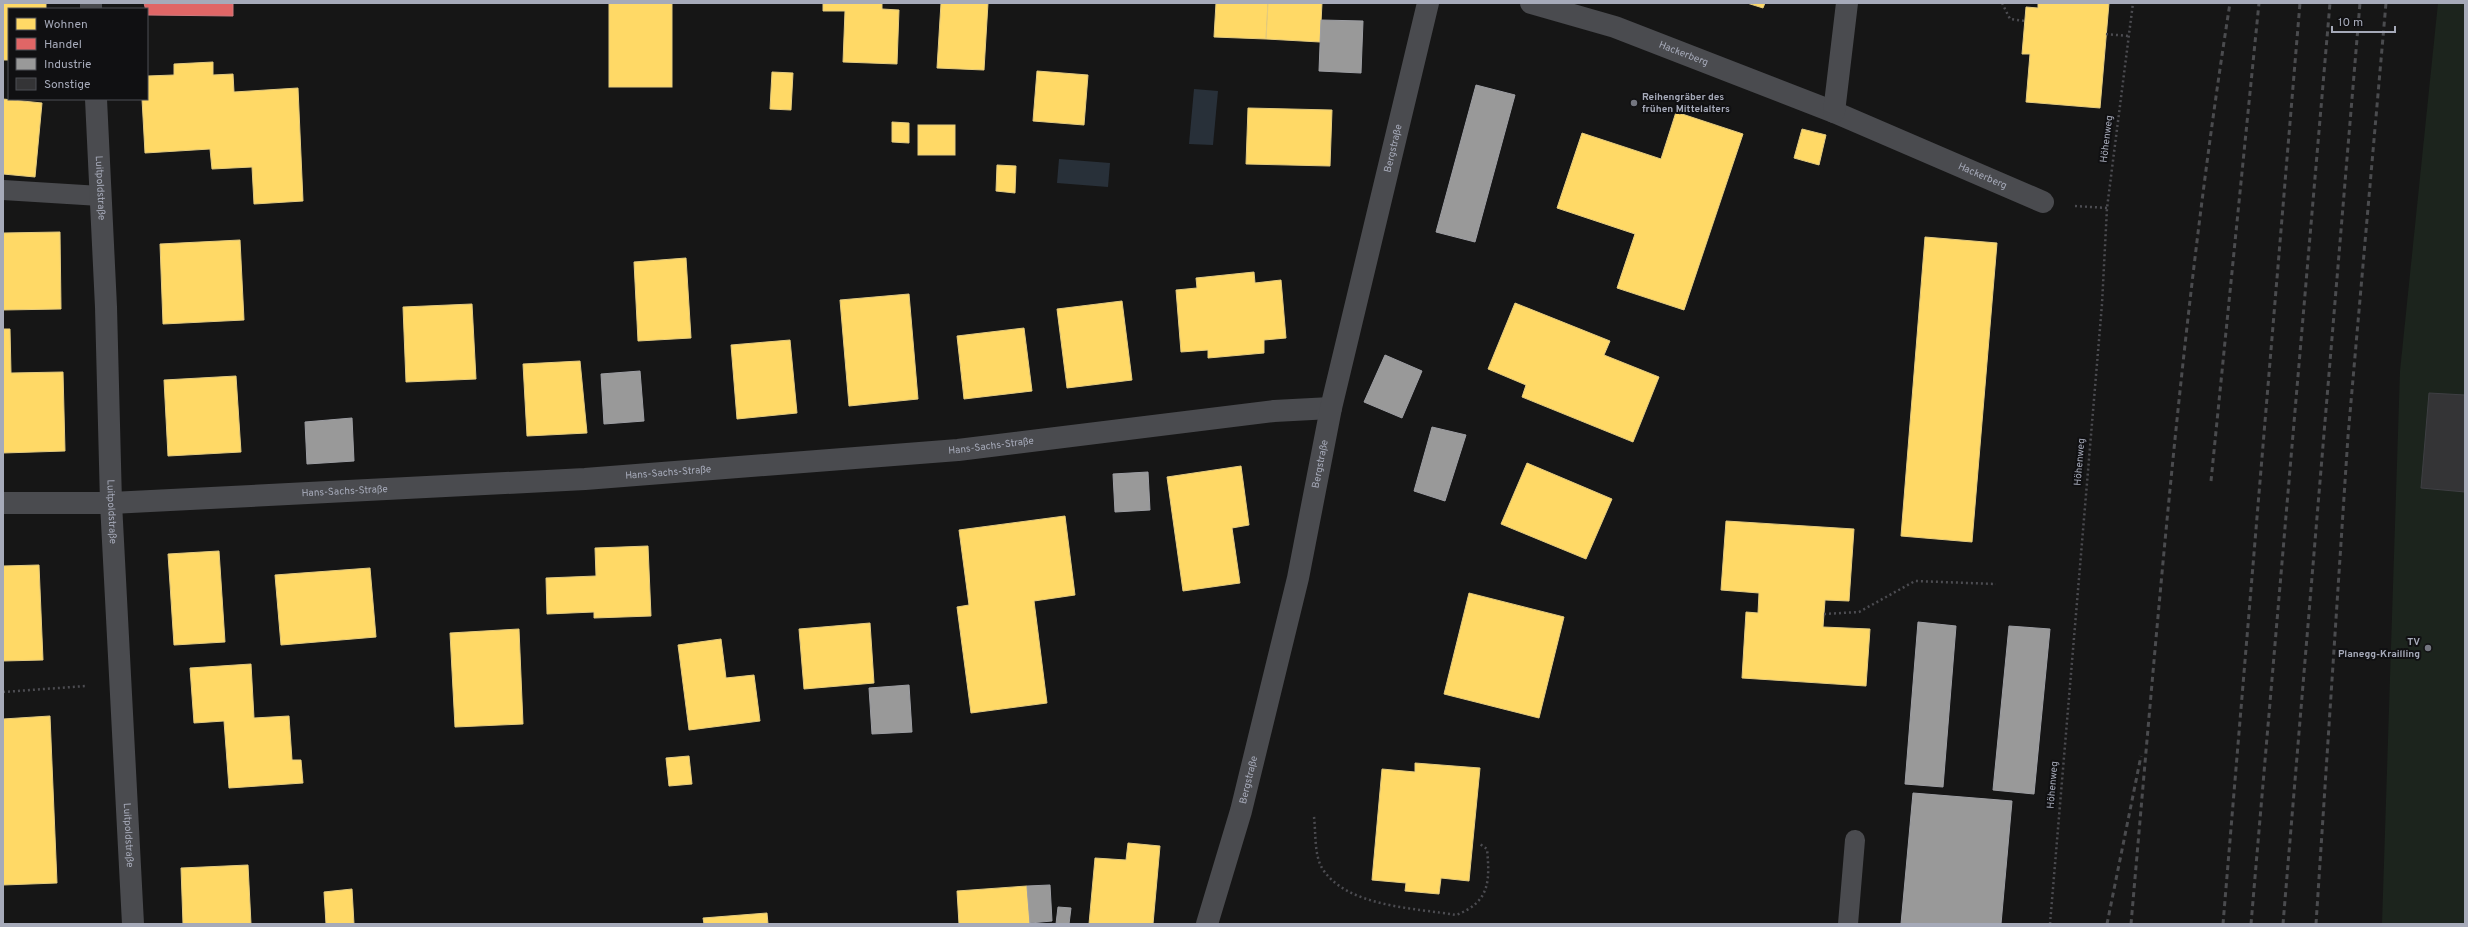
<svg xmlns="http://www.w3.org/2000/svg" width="2468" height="927" font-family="Overpass,sans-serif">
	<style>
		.green { fill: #1c241d }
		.water { fill: #283039 }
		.homes { fill: #ffd966; stroke: #e4cb7f }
		.shops { fill: #e06666; stroke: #cf7a7f }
		.industry { fill: #999; stroke: #9d9ea3 }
		.building { fill: #343436; stroke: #3e3f43 }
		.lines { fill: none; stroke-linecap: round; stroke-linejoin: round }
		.path { stroke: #4c4c51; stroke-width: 2.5; stroke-dasharray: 2 3; stroke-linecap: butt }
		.lane { stroke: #4a4b4f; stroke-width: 20 }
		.street { stroke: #4a4b4f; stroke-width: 22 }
		.rail { stroke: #4a4b4e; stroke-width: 3; stroke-dasharray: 5 4; stroke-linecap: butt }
		.poi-dot { fill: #747680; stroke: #101012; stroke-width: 1.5 }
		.labels { text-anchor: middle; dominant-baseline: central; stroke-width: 4; stroke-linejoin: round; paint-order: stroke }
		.street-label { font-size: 10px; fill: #a6aab9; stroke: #101012 }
		.poi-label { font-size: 10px; font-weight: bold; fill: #a6aab9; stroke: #101012; text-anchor: start }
	</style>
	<rect width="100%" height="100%" fill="#161616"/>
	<!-- green -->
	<polygon class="green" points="2438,3 2465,3 2465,924 2382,924 2400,371"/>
	<!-- water -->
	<g class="water">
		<polygon points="1194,89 1218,91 1213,145 1189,144"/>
		<polygon points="1059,159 1110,163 1108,187 1057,183"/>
	</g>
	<!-- homes -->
	<g class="homes">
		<polygon points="3,3 46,3 46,9 9,9 9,60 3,60"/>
		<rect x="609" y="3" width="63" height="84"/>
		<polygon points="823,3 882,3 882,9 899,10 897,64 843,62 845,11 823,11"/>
		<polygon points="941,3 988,3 984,70 937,68"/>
		<polygon points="1216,3 1268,3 1266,39 1214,37"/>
		<polygon points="1268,3 1322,3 1320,42 1266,39"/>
		<polygon points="1747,3 1765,3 1763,8"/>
		<polygon points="2038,3 2109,3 2100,108 2026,102 2030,54 2022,54 2026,7 2038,8"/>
		<polygon points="213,62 213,75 233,74 234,92 298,88 303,201 254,204 252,167 212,169 210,149 145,153 142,99 147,99 147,76 174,75 174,64"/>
		<polygon points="1037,71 1088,75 1084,125 1033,121"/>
		<polygon points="772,72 793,73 791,110 770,109"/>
		<polygon points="3,99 42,103 35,177 3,174"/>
		<polygon points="1248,108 1332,110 1330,166 1246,164"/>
		<polygon points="1676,112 1743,134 1684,310 1617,288 1635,234 1557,208 1582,133 1661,159"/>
		<polygon points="892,122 909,123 909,143 892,142"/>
		<rect x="918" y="125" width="37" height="30"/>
		<polygon points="1802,129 1826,135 1819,165 1794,158"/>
		<polygon points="997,165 1016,166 1015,193 996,191"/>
		<polygon points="60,232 61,309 3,310 3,233"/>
		<polygon points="1925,237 1997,243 1972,542 1901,536"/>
		<polygon points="240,240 244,320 163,324 160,244"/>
		<polygon points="686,258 691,338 638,341 634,262"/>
		<polygon points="1254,272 1255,283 1281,280 1286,338 1264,340 1264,353 1208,358 1208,350 1181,352 1176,290 1197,288 1196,278"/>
		<polygon points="909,294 918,399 849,406 840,300"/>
		<polygon points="1122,301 1132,380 1067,388 1057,309"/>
		<polygon points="1515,303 1610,341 1604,355 1659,377 1633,442 1522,397 1526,385 1488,369"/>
		<polygon points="472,304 476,379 406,382 403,307"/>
		<polygon points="1024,328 1032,391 964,399 957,336"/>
		<polygon points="3,329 10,329 11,373 63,372 65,451 3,453"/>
		<polygon points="790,340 797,413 737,419 731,345"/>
		<polygon points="580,361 587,433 527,436 523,364"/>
		<polygon points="236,376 241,452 168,456 164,380"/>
		<polygon points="1527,463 1612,499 1586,559 1501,524"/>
		<polygon points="1241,466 1249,525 1232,528 1240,583 1183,591 1167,477"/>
		<polygon points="1065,516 1075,595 1034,601 1047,703 971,713 957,607 969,605 959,530"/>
		<polygon points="1726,521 1854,529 1849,601 1825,600 1823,627 1870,629 1866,686 1742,678 1746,612 1758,613 1759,593 1721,590"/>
		<polygon points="648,546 651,616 594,618 594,612 547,614 546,578 596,576 595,548"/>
		<polygon points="219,551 225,642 174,645 168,554"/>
		<polygon points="39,565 43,660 3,661 3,566"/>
		<polygon points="370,568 376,637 281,645 275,575"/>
		<polygon points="1469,593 1564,617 1539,718 1444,694"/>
		<polygon points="870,623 874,683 804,689 799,629"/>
		<polygon points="519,629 523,724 455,727 450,633"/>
		<polygon points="721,639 726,678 754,675 760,721 689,730 678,645"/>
		<polygon points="251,664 254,718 289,716 292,760 301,760 303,783 229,788 224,721 194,723 190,668"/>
		<polygon points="50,716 57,883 3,885 3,719"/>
		<polygon points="689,756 692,784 669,786 666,758"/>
		<polygon points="1415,763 1480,768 1469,881 1441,878 1439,894 1405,891 1406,883 1372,880 1382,769 1415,772"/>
		<polygon points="1128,843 1160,846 1153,924 1089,924 1095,858 1126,860"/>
		<polygon points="248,865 251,924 183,924 181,868"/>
		<polygon points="1027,886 1030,924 959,924 957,891"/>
		<polygon points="352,889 354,924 326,924 324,892"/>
		<polygon points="767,913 768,924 704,924 703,918"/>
	</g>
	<!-- shops -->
	<polygon class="shops" points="144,3 233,3 233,16 147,15"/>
	<!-- industry -->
	<g class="industry">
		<polygon points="1321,20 1363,21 1361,73 1319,71"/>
		<polygon points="1476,85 1515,95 1475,242 1436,232"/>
		<polygon points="1385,355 1422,371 1402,418 1364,402"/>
		<polygon points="640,371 644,421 604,424 601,374"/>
		<polygon points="352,418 354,461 307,464 305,422"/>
		<polygon points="1432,427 1466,435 1445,501 1414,491"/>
		<polygon points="1148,472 1150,510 1115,512 1113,474"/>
		<polygon points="1918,622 1956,626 1943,787 1905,784"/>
		<polygon points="2009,626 2050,629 2034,794 1993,790"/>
		<polygon points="909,685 912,732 872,734 869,688"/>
		<polygon points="1913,793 2012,801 2001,924 1901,924"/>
		<polygon points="1050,885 1052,921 1030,923 1027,886"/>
		<polygon points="1058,907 1071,908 1069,924 1056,924"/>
	</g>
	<!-- building -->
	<polygon class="building" points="2429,393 2465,395 2465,492 2421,488"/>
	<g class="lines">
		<!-- path -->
		<g class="path">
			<polyline points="2002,3 2010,19 2025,21"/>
			<polyline points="2106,34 2128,36"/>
			<polyline points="2075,206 2107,208"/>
			<polyline points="1824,614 1859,612 1915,581 1996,584"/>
			<polyline points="3,692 86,686"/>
			<path d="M1314 817C1316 833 1314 854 1322 868 1346 907 1415 908 1456 915 1490 902 1490 881 1487 849L1480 844"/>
			<polyline points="2050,924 2102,304 2107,208 2133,3"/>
		</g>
		<!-- lane -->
		<g class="lane">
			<polyline points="3,190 100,196"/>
			<polyline points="1848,924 1855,840"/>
		</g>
		<!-- street -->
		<g class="street">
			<polyline points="91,3 91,9"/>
			<path id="s1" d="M1531 3 1615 27 1834 112 2043 202"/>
			<path id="s2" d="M96 99 106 307 111 503 133 924"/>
			<polyline points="1834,112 1847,3"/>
			<path id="s3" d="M3 503H111L585 479 958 450 1274 411 1331 408"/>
			<path id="s4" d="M1207 924 1241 811 1298 578 1331 408 1428 3"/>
		</g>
		<!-- rail -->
		<g class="rail">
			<polyline points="2211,481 2259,3"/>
			<polyline points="2107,924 2141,756"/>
			<path d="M2131 924C2158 617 2182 308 2230 3"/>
			<polyline points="2223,924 2300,3"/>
			<polyline points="2251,924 2330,3"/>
			<polyline points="2283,924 2360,3"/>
			<polyline points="2316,924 2348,436 2386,3"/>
		</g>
	</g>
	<!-- markers -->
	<g class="poi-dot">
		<circle cx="1634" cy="103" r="4"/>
		<circle cx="2428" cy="648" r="4"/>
	</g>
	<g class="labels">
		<!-- street labels -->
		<g class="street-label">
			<text stroke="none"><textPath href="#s1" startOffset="161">Hackerberg</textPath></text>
			<text transform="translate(2107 139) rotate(-83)">Höhenweg</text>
			<text stroke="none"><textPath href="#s4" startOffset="798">Bergstraße</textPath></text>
			<text stroke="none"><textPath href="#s1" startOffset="484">Hackerberg</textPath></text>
			<text stroke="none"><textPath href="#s2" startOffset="89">Luitpoldstraße</textPath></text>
			<text stroke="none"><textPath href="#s3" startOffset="990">Hans-Sachs-Straße</textPath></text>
			<text transform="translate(2080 462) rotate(-85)">Höhenweg</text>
			<text stroke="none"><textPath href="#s4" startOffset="474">Bergstraße</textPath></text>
			<text stroke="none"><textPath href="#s3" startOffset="666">Hans-Sachs-Straße</textPath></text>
			<text stroke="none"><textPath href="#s3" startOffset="342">Hans-Sachs-Straße</textPath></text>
			<text stroke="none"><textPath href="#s2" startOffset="413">Luitpoldstraße</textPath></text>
			<text stroke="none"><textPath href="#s4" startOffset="150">Bergstraße</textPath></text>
			<text transform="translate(2053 785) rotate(-85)">Höhenweg</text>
			<text stroke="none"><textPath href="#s2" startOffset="737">Luitpoldstraße</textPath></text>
		</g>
		<!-- poi labels -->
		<g class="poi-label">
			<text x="1642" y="97">Reihengräber des<tspan x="1642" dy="12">frühen Mittelalters</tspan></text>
			<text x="2420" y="642" text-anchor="end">TV<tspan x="2420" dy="12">Planegg-Krailling</tspan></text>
		</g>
	</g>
	<!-- border -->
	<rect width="2468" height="927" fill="none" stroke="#a6aab9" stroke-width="8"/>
	<!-- legend -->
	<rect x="8" y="8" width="140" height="92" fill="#101012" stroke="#4c4e55"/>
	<rect x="16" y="18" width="20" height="12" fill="#ffd966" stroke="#4c4e55"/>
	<text x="44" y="28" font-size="12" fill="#a6aab9">Wohnen</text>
	<rect x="16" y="38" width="20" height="12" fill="#e06666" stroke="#4c4e55"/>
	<text x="44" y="48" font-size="12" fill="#a6aab9">Handel</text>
	<rect x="16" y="58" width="20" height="12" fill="#999999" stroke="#4c4e55"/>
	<text x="44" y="68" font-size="12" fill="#a6aab9">Industrie</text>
	<rect x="16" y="78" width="20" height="12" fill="#343436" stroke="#4c4e55"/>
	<text x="44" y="88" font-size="12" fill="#a6aab9">Sonstige</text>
	<!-- scale -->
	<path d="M2332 26v6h63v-6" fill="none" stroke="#a6aab9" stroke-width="2"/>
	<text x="2338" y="26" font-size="12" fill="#a6aab9" stroke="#101012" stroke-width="3" paint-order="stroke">10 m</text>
</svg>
